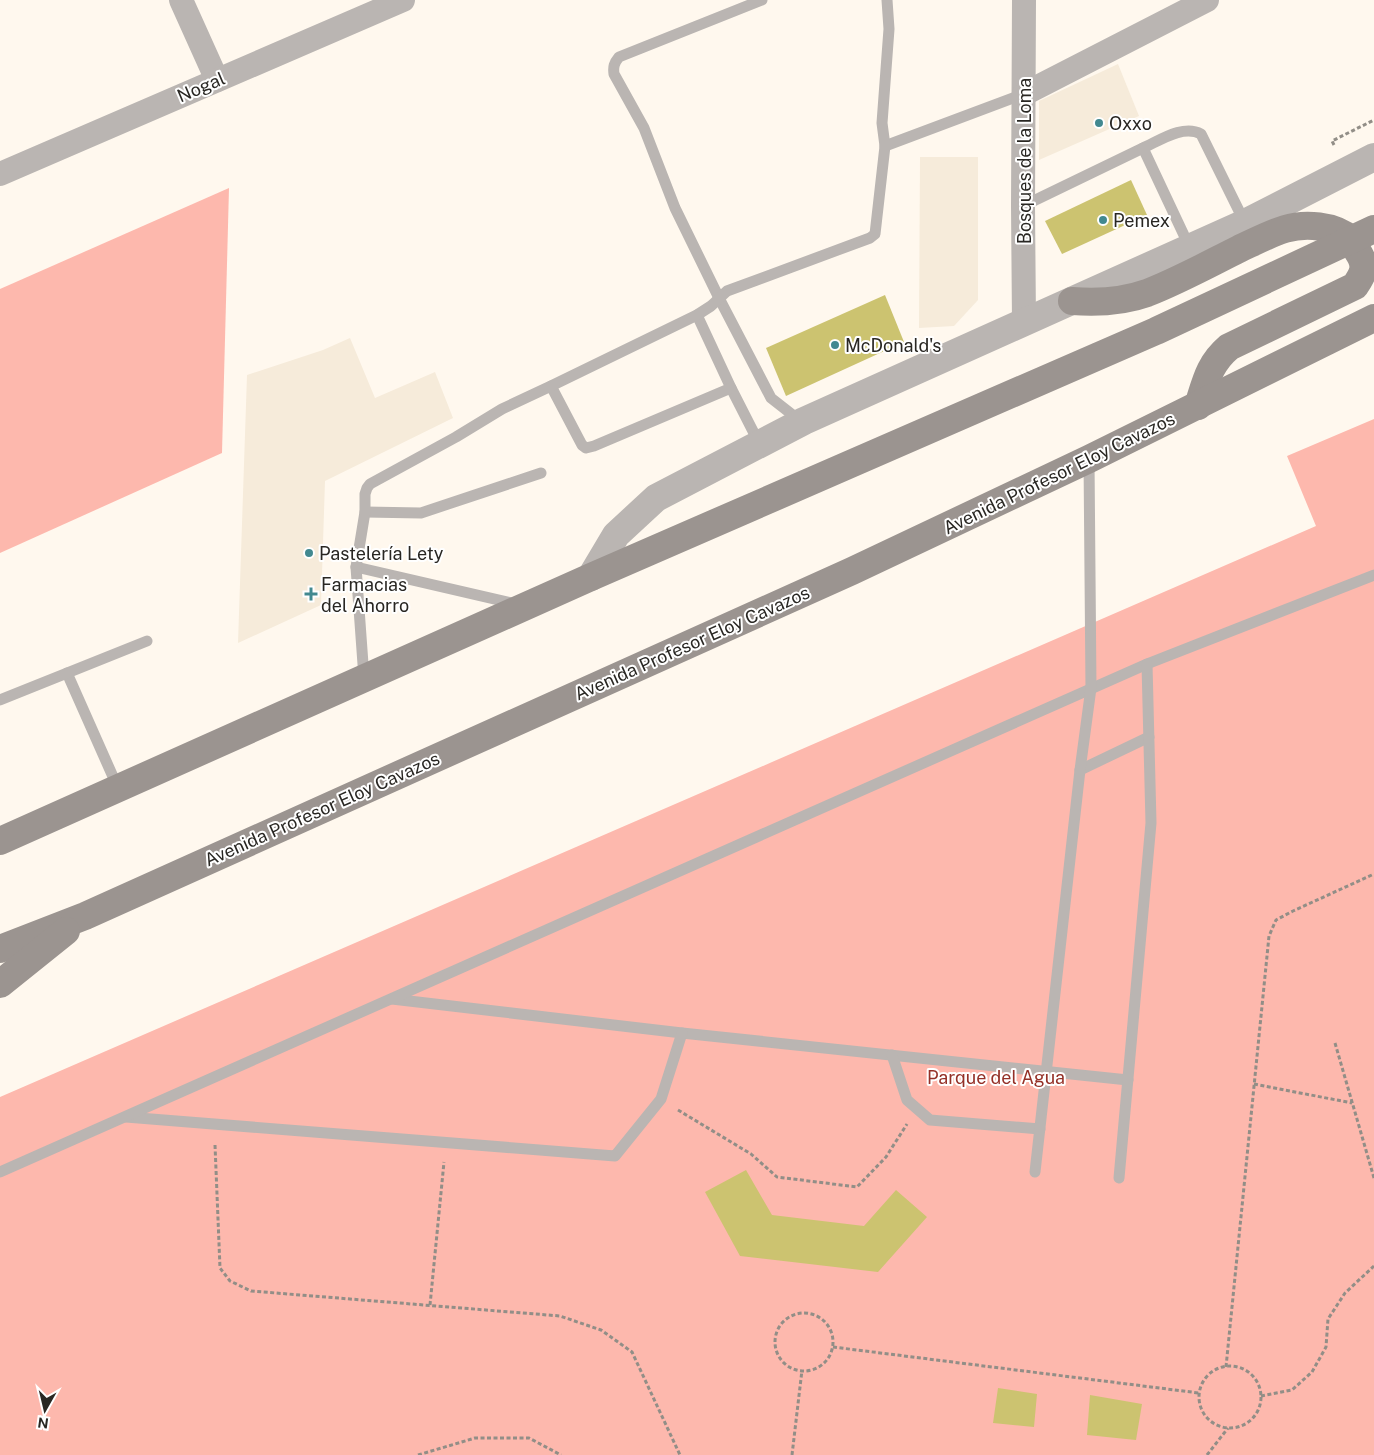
<svg xmlns="http://www.w3.org/2000/svg" width="1374" height="1455" font-family="'Public Sans',sans-serif">
	<style>
		.built { fill: #f6ebda }
		.green { fill: #fdb8ad }
		.building { fill: #ccc370 }
		.lines { fill: none; stroke-linecap: round; stroke-linejoin: round }
		.path { stroke: #928e87; stroke-width: 3; stroke-dasharray: 4 2.5; stroke-linecap: butt }
		.service { stroke: #bab5b2; stroke-width: 11 }
		.minor { stroke: #bab5b2; stroke-width: 24 }
		.tertiary { stroke: #bab5b2; stroke-width: 28 }
		.secondary { stroke: #9b9490; stroke-width: 28 }
		.poi-dot { fill: #428990; stroke: #fff; stroke-width: 2 }
		.labels { text-anchor: middle; dominant-baseline: central; stroke-width: 4; stroke-linejoin: round; paint-order: stroke }
		.street-label { font-size: 18px; fill: #292723; stroke: #fff }
		.poi-label { font-size: 18px; fill: #292723; stroke: #fff; text-anchor: start }
		.park-label { font-size: 18px; fill: #943027; stroke: #fff }
	</style>
	<rect width="100%" height="100%" fill="#fff8ee"/>
	<!-- built -->
	<g class="built">
		<polygon points="1118,64 1139,116 1039,160 1039,101"/>
		<polygon points="920,157 978,157 978,300 954,326 919,328"/>
		<polygon points="350,338 375,398 435,372 453,418 325,481 321,605 238,643 247,375 323,350"/>
	</g>
	<!-- green -->
	<g class="green">
		<polygon points="229,188 222,453 0,553 0,289"/>
		<polygon points="1374,419 1374,1455 0,1455 0,1097 1316,526 1287,456"/>
	</g>
	<!-- building -->
	<g class="building">
		<polygon points="1131,180 1147,215 1062,254 1045,221"/>
		<polygon points="885,295 904,342 786,396 766,348"/>
		<polygon points="746,1170 772,1215 864,1226 896,1190 927,1217 878,1272 740,1256 705,1192"/>
		<polygon points="998,1388 1037,1394 1034,1427 993,1423"/>
		<polygon points="1090,1395 1142,1404 1136,1440 1087,1435"/>
	</g>
	<g class="lines">
		<!-- path -->
		<g class="path">
			<polyline points="1334,145 1332,141 1374,120"/>
			<polyline points="1335,1043 1374,1178"/>
			<polyline points="1254,1084 1352,1103"/>
			<polyline points="678,1110 751,1154 777,1177 857,1187 886,1157 907,1124"/>
			<polyline points="215,1145 220,1268 230,1281 251,1291 560,1316 601,1330 632,1352 680,1455"/>
			<polyline points="430,1305 444,1162"/>
			<circle cx="804" cy="1342" r="29"/>
			<polyline points="833,1347 1199,1393"/>
			<circle cx="1230" cy="1397" r="31"/>
			<polyline points="1226,1367 1269,936 1276,920 1293,911 1374,874"/>
			<polyline points="1261,1396 1292,1390 1312,1372 1326,1347 1328,1319 1345,1293 1374,1266"/>
			<polyline points="418,1455 475,1438 529,1438 561,1455"/>
			<polyline points="792,1455 802,1370"/>
			<polyline points="1207,1455 1228,1428"/>
		</g>
		<!-- service -->
		<g class="service">
			<path d="M762 0 619 57C614 63 613 67 614 74L644 128 675 208 719 298 771 398 794 416 803 420"/>
			<polyline points="885,146 1024,94"/>
			<polyline points="1023,206 1143,148"/>
			<path d="M1190 248 1143 148C1159 141 1183 124 1201 134L1245 223"/>
			<polyline points="697,315 731,388 759,443"/>
			<polyline points="551,386 582,445 586,448 594,446 731,388"/>
			<polyline points="365,512 421,513 541,473"/>
			<polyline points="356,567 516,604"/>
			<polyline points="67,673 118,788"/>
			<polyline points="364,678 356,567 365,512 365,494 367,488 370,484 456,437 502,409 551,386 697,315 711,306 727,291 870,238 875,234 885,146 882,123 889,29 887,0"/>
			<polyline points="0,700 147,641"/>
			<polyline points="1080,770 1149,737"/>
			<polyline points="392,999 682,1033 1128,1080"/>
			<polyline points="892,1055 907,1100 930,1120 1040,1129"/>
			<polyline points="126,1117 615,1156 661,1099 682,1033"/>
			<polyline points="0,1172 1147,664 1374,575"/>
			<polyline points="1035,1172 1080,770 1091,688 1089,459"/>
			<polyline points="1119,1178 1151,823 1147,664"/>
		</g>
		<!-- minor -->
		<g class="minor">
			<polyline points="181,0 217,80"/>
			<polyline points="1024,0 1023,206 1024,322"/>
			<polyline points="1024,94 1207,0"/>
			<polyline points="0,174 403,0"/>
		</g>
		<!-- tertiary -->
		<polyline class="tertiary" points="591,577 616,535 656,498 804,421 1245,223 1374,157"/>
		<!-- secondary -->
		<g class="secondary">
			<path d="M1072 301C1098 303 1122 302 1147 293 1178 281 1209 264 1239 249 1254 242 1269 234 1285 229 1305 223 1334 225 1350 239 1354 242 1356 248 1358 252 1367 266 1364 273 1355 286L1229 347C1209 364 1206 381 1198 406"/>
			<polyline points="0,841 591,577 1156,331 1374,229"/>
			<polyline points="0,949 85,916 852,571 1089,459 1374,318"/>
			<polyline points="0,984 66,931"/>
		</g>
	</g>
	<!-- markers -->
	<g class="poi-dot">
		<circle cx="1099" cy="123" r="5"/>
		<circle cx="1103" cy="220" r="5"/>
		<circle cx="835" cy="345" r="5"/>
		<circle cx="309" cy="553" r="5"/>
		<path d="M308.5 586.5h5v5h5v5h-5v5h-5v-5h-5v-5h5z"/>
	</g>
	<g class="labels">
		<!-- street labels -->
		<g class="street-label">
			<text transform="translate(201 87) rotate(-23)">Nogal</text>
			<text transform="translate(1024 161) rotate(-90)">Bosques de la Loma</text>
			<text transform="translate(1059 473) rotate(-26)">Avenida Profesor Eloy Cavazos</text>
			<text transform="translate(692 643) rotate(-24)">Avenida Profesor Eloy Cavazos</text>
			<text transform="translate(322 809) rotate(-24)">Avenida Profesor Eloy Cavazos</text>
		</g>
		<!-- poi labels -->
		<g class="poi-label">
			<text x="1109" y="123">Oxxo</text>
			<text x="1113" y="220">Pemex</text>
			<text x="845" y="345">McDonald's</text>
			<text x="319" y="553">Pastelería Lety</text>
			<text x="321" y="584">Farmacias<tspan x="321" dy="21">del Ahorro</tspan></text>
		</g>
		<!-- park labels -->
		<g class="park-label">
			<text x="996" y="1077">Parque del Agua</text>
		</g>
	</g>
	<!-- north arrow -->
	<g transform="translate(45 1410) rotate(188)" stroke="#ffffff" stroke-width="4" paint-order="stroke">
	<path d="M0-4L9 19L0 12L-9 19Z" fill="#292723"/>
	<text y="-8" font-size="14" font-weight="bold" text-anchor="middle" fill="#292723">N</text>
	</g>
</svg>
